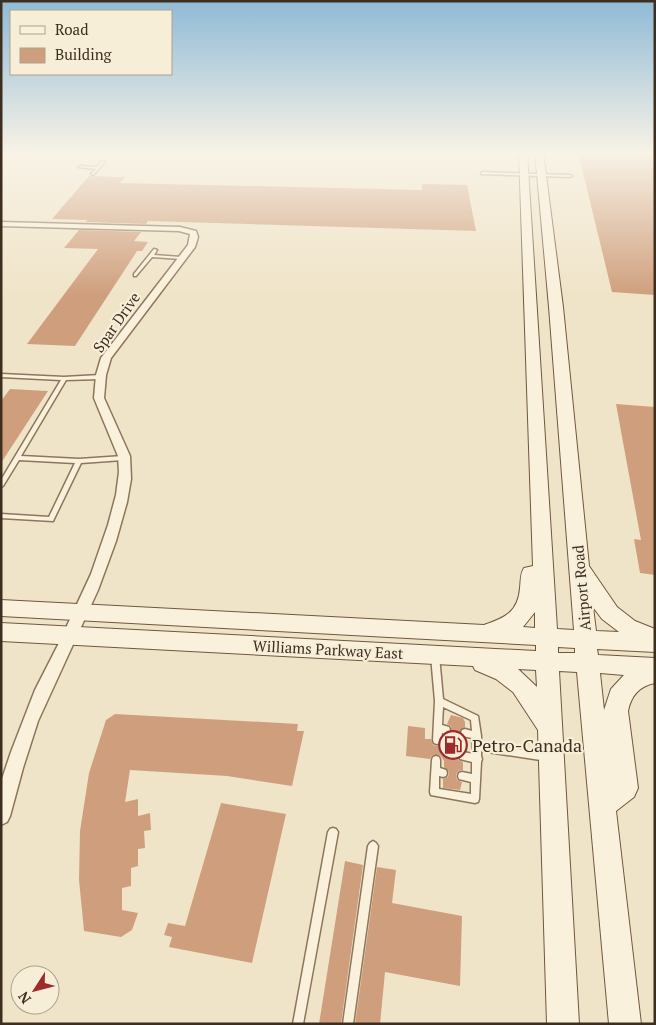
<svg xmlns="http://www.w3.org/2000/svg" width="656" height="1025" font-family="'PT Serif',serif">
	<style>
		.building { fill: #cf9f7d }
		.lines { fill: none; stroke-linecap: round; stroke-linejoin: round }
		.service-casing { stroke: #8d765c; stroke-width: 3 }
		.minor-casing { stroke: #8d765c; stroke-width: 3 }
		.secondary-casing { stroke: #6f573f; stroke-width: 2 }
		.service { fill: #faf1dc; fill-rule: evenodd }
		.minor { fill: #faf1dc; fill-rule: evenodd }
		.secondary { fill: #faf1dc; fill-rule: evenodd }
		.labels { text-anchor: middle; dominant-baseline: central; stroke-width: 4.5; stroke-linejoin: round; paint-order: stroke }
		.street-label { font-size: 15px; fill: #3d2e20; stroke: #f7eed8 }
		.near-poi-label { font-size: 18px; fill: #3d2e20; stroke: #f7eed8; text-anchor: start }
	</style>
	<rect width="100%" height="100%" fill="#f0e4c8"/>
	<!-- building -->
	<g class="building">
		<polygon points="578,152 655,152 655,295 612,292"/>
		<polygon points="89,176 125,177 120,183 422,190 422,184 467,185 476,231 148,221 146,224 85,222 88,220 52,219"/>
		<polygon points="79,230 141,232 134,241 148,242 142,251 137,251 75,346 27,344 98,249 64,248"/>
		<polygon points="10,389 48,391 1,463 1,401"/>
		<polygon points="616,404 655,407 655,575 640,573 634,539 641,540"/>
		<polygon points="115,714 298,724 297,731 304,731 292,786 227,776 130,770 125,802 138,799 138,816 150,813 151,830 144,831 145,848 138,849 138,866 131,868 131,886 122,888 122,910 138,913 132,930 121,937 84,931 79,880 80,831 89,773 106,720"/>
		<polygon points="451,715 463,718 465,722 465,727 459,732 460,737 464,738 464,750 459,751 457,755 458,760 463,762 463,770 458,771 456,775 457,780 462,782 460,790 443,788 443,779 448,777 449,772 444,767 444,761 440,755 432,755 430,759 406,756 408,726 425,728 425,739 431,739 433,745 438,746 443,741 446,741 446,736 451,734 451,726 447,724"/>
		<polygon points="221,803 286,814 252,963 169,947 172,937 164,935 168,923 185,926"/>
		<polygon points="345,861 363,865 341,1024 319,1024"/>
		<polygon points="377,867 396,870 392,903 462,916 460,986 385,972 380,1024 355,1024"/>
	</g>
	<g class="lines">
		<defs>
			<g id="service">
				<polygon points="102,161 105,162 93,175 91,174 96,169 78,167 80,166 97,167"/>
				<polygon points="482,172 570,175 572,176 570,177 481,174"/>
				<polygon points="154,249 157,250 154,255 181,257 183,258 181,259 152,257 136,276 134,276 134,274"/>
				<polygon points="1,374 64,377 100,375 103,377 100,379 66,380 21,456 79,459 123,456 126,458 123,460 81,463 53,521 1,518 1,514 49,517 75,463 19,460 3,486 1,487 1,480 61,380 1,377"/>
				<polygon points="435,653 438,654 439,656 443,699 478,716 481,736 481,744 547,753 550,754 551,757 550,760 547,761 481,751 481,756 482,759 481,762 479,799 478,802 475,803 431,795 430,792 432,760 433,757 436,756 439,757 440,760 440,768 446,770 447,773 446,776 443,777 439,776 439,789 471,794 471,782 459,779 458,776 459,773 462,772 472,774 472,762 460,759 459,756 460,753 463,752 473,754 472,738 462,736 461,733 462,730 465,729 472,731 471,720 443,707 442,725 449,727 450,730 449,733 446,734 442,733 441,740 440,743 437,744 434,743 433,740 435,701 431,656 432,654"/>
				<polygon points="333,828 336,829 338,832 303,1024 293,1024 328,832 330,829"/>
				<polygon points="373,841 376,843 378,846 353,1024 343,1024 368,846 370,843"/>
			</g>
			<polygon id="minor" points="1,222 180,227 196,231 198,237 195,247 111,358 106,375 104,398 130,456 131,479 127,502 116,541 98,590 38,721 23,768 10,816 7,822 1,825 1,782 11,752 35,690 59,643 91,574 108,525 116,495 119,472 118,456 94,398 96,375 101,358 188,245 190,234 179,231 1,226"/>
			<path id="secondary" d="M519 152H527L557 629 574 630 549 307 535 152H543L563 307 589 566 617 607 635 621 655 629V652L597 649 598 655 655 658V683C639 686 631 696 628 711L638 788 634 797 616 811 641 1024H609L577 672 559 671 579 1024H547L538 730 513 692 496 679 475 670 473 666 1 641V623L536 651V645L1 616V600L484 625C505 618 518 612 520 588 521 580 520 574 524 568L533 566ZM593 607 602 619 619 632 596 631ZM535 612V628L523 627ZM558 647 575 648V653H558ZM518 669 536 670 537 687ZM600 673 624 675 611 689 604 710Z"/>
		</defs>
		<!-- service casing -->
		<use href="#service" class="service-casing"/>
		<!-- minor casing -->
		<use href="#minor" class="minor-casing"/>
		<!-- secondary casing -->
		<use href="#secondary" class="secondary-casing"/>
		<!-- service -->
		<use href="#service" class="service"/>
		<!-- minor -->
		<use href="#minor" class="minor"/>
		<!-- secondary -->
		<use href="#secondary" class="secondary"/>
	</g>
	<!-- sky -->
	<linearGradient id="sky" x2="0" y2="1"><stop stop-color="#8fbad6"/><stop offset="0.52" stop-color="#f8f3e6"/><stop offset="1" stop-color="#f8f3e6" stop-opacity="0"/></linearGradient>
	<rect width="656" height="295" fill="url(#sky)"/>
	<!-- icons -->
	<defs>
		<symbol id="fuel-ring" viewBox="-11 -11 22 22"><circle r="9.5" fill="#f7eed8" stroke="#9e2a2b" stroke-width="1.5"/><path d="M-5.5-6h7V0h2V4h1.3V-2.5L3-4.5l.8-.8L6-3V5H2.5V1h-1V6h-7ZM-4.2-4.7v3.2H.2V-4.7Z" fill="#9e2a2b"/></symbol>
	</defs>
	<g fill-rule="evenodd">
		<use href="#fuel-ring" x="437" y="729" width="32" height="32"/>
	</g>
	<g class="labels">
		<!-- street labels -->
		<g class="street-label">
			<text transform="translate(116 322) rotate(-55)">Spar Drive</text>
			<text transform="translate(581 588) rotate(-95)">Airport Road</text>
			<text transform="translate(328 649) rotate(3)">Williams Parkway East</text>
		</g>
		<!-- near-poi labels -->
		<g class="near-poi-label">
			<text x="472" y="745">Petro-Canada</text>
		</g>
	</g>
	<!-- border -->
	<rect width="656" height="1025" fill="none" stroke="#3d2e20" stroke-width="5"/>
	<!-- legend -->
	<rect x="10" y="10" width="162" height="65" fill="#f7eed8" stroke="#ada18e"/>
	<rect x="20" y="26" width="25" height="8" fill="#faf1dc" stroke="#ada18e"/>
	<text x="55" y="35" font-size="15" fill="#3d2e20">Road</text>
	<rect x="20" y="48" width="25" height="15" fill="#cf9f7d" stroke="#ada18e"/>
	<text x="55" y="60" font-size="15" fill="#3d2e20">Building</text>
	<!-- north arrow -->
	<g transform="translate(35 990) rotate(234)"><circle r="24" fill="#f7eed8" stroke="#ada18e"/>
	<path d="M0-4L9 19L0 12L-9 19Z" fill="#9e2a2b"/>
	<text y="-8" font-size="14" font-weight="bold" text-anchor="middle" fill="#3d2e20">N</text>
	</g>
</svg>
